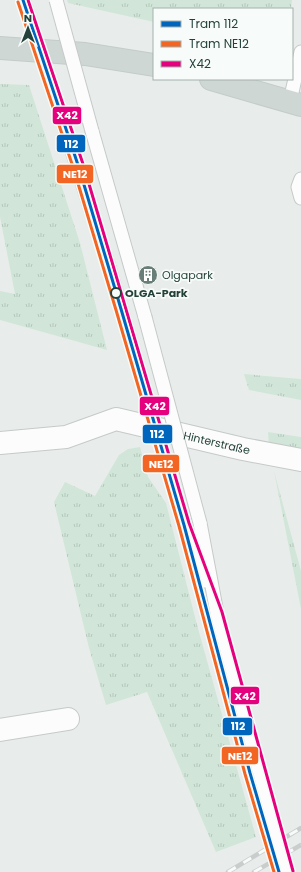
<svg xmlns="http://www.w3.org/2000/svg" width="301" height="872" font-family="Poppins,sans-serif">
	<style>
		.grass { fill: url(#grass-tufts) }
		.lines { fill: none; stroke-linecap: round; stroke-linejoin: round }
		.service-casing { stroke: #c5cac8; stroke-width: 15 }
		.minor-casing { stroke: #c5cac8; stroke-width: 24 }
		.primary-casing { stroke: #c3ccc9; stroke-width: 24 }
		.service { stroke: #fcfcfc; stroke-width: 13 }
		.minor { stroke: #fcfcfc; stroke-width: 22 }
		.primary { stroke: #cfd7d5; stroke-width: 22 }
		.rail-casing { stroke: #c9cdcc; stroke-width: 4.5 }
		.rail { stroke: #f7fbf9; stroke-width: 3; stroke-dasharray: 9; stroke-linecap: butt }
		.service-bridge-casing { stroke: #c5cac8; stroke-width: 15; stroke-linecap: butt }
		.service-bridge { stroke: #fcfcfc; stroke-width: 13 }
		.bus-1-casing { stroke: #f7fbf9; stroke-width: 6 }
		.bus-1 { stroke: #e5007d; stroke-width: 3 }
		.tram-1-casing { stroke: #f7fbf9; stroke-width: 6 }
		.tram-2-casing { stroke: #f7fbf9; stroke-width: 6 }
		.tram-1 { stroke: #0065bd; stroke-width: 3 }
		.tram-2 { stroke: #f26522; stroke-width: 3 }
		.stop-dot { fill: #f7fbf9; stroke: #24423a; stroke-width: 2 }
		.labels { text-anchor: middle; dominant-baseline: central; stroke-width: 3.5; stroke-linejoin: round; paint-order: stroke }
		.poi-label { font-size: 11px; fill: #24423a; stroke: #f7fbf9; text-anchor: start }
		.stop-label { font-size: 11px; font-weight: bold; fill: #24423a; stroke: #f7fbf9; text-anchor: start }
		.street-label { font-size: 11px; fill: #24423a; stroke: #f7fbf9 }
		.line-badge { stroke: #f7fbf9; stroke-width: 1.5 }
		.badge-label { font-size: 11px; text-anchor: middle; font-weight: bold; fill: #fff }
	</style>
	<defs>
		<pattern id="grass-tufts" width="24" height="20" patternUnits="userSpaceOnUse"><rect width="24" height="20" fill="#d1e6d8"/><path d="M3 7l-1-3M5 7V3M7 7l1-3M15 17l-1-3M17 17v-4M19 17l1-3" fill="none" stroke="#b3c6ba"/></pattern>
	</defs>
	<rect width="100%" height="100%" fill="#e8edeb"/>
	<!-- grass -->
	<g class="grass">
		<polygon points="67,0 292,0 291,9 154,9 154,22 68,3"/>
		<polygon points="0,84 29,85 80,243 107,350 0,320 0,291 15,294 0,217"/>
		<polygon points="244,374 301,379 301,400 249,390"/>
		<polygon points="268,432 301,437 301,451 269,446"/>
		<polygon points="140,447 148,477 166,503 196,621 256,837 216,852 147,692 106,705 89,648 54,502 65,482 95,496 119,455 128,449"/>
		<polygon points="274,471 301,571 301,609"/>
	</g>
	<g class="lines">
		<defs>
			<g id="service">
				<polyline points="290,101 301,52"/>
				<polyline points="60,113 109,267"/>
				<polyline points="92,131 145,317"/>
				<polyline points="301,179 298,187 301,198"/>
				<polyline points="200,523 217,613 259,770"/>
				<polyline points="184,525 205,581"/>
			</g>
			<g id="minor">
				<path id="s1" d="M0 443 66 437 116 419 243 449 301 460"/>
				<polyline points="0,730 68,719"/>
			</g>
			<g id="primary">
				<polyline points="0,48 85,54 154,65"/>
				<polyline points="211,79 301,105"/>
			</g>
		</defs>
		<!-- service casing -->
		<use href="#service" class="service-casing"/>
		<!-- minor casing -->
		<use href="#minor" class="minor-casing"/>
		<!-- primary casing -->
		<use href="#primary" class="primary-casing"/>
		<!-- service -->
		<use href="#service" class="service"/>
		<!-- minor -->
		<use href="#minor" class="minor"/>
		<!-- primary -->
		<use href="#primary" class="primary"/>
		<defs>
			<g id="rail">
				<polyline points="228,872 301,828"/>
				<polyline points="254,872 301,845"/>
			</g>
		</defs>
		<!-- rail casing -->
		<use href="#rail" class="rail-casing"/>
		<!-- rail -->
		<use href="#rail" class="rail"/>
		<defs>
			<g id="service-bridge">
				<polyline points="56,0 92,131"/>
				<polyline points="24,2 60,113"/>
				<polyline points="109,267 184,525"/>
				<polyline points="145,317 200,523"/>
				<polyline points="259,770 288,872"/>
			</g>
		</defs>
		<!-- service-bridge casing -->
		<use href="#service-bridge" class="service-bridge-casing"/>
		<!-- service-bridge -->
		<use href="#service-bridge" class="service-bridge"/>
		<defs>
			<polyline id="bus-1" points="28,0 84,167 189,523 222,612 293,871"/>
		</defs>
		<!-- bus-1 casing -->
		<use href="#bus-1" class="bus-1-casing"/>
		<!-- bus-1 -->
		<use href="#bus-1" class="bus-1"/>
		<defs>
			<polyline id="tram-1" points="23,0 79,168 121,309 184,525 250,773 279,872"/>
			<polyline id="tram-2" points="18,2 74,170 116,310 179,526 245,774 274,872"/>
		</defs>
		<!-- tram-1 casing -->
		<use href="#tram-1" class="tram-1-casing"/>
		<!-- tram-2 casing -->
		<use href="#tram-2" class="tram-2-casing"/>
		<!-- tram-1 -->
		<use href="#tram-1" class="tram-1"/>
		<!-- tram-2 -->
		<use href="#tram-2" class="tram-2"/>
	</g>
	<!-- icons -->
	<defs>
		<symbol id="building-disc" viewBox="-11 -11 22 22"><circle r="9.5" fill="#697e78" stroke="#f7fbf9"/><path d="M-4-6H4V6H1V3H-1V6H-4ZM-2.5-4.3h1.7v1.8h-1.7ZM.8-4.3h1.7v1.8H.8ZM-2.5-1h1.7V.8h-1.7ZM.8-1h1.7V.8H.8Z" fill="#fff"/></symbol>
	</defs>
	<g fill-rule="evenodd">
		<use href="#building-disc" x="137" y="264" width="22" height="22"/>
	</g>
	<!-- markers -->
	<circle class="stop-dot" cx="116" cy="293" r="5"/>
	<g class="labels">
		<!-- poi labels -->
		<g class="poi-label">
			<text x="162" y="275">Olgapark</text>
		</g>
		<!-- stop labels -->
		<g class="stop-label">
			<text x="125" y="293">OLGA-Park</text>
		</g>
		<!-- street labels -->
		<g class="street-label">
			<text stroke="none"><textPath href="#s1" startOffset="223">Hinterstraße</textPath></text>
		</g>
	</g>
	<g class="line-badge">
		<rect x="52" y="106" width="30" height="19" rx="4" fill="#e5007d"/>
		<rect x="56" y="134" width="30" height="19" rx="4" fill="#0065bd"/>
		<rect x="56" y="164" width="38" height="20" rx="4" fill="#f26522"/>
		<rect x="139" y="396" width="31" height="20" rx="4" fill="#e5007d"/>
		<rect x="142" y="424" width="31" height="20" rx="4" fill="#0065bd"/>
		<rect x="142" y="454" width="38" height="19" rx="4" fill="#f26522"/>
		<rect x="230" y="686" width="30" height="19" rx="4" fill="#e5007d"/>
		<rect x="222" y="717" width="31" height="19" rx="4" fill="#0065bd"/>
		<rect x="221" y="746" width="38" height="19" rx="4" fill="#f26522"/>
	</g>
	<g class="badge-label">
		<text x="67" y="119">X42</text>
		<text x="71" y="148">112</text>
		<text x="75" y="178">NE12</text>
		<text x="155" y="410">X42</text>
		<text x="157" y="438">112</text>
		<text x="161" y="468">NE12</text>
		<text x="245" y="700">X42</text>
		<text x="238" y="730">112</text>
		<text x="240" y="760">NE12</text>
	</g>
	<!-- legend -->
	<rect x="153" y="8" width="140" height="72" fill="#f7fbf9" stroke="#a3b1ad"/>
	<rect x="161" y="21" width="20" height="6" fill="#0065bd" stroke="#a3b1ad"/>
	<text x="189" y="28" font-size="12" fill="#24423a">Tram 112</text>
	<rect x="161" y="41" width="20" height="6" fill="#f26522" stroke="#a3b1ad"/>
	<text x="189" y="48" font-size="12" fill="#24423a">Tram NE12</text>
	<rect x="161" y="61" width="20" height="6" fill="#e5007d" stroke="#a3b1ad"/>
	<text x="189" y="68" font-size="12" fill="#24423a">X42</text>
	<!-- north arrow -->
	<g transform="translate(28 28)" stroke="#f7fbf9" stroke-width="3" paint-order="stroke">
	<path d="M0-3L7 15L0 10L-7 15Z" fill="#24423a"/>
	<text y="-6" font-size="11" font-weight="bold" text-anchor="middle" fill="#24423a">N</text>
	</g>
</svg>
